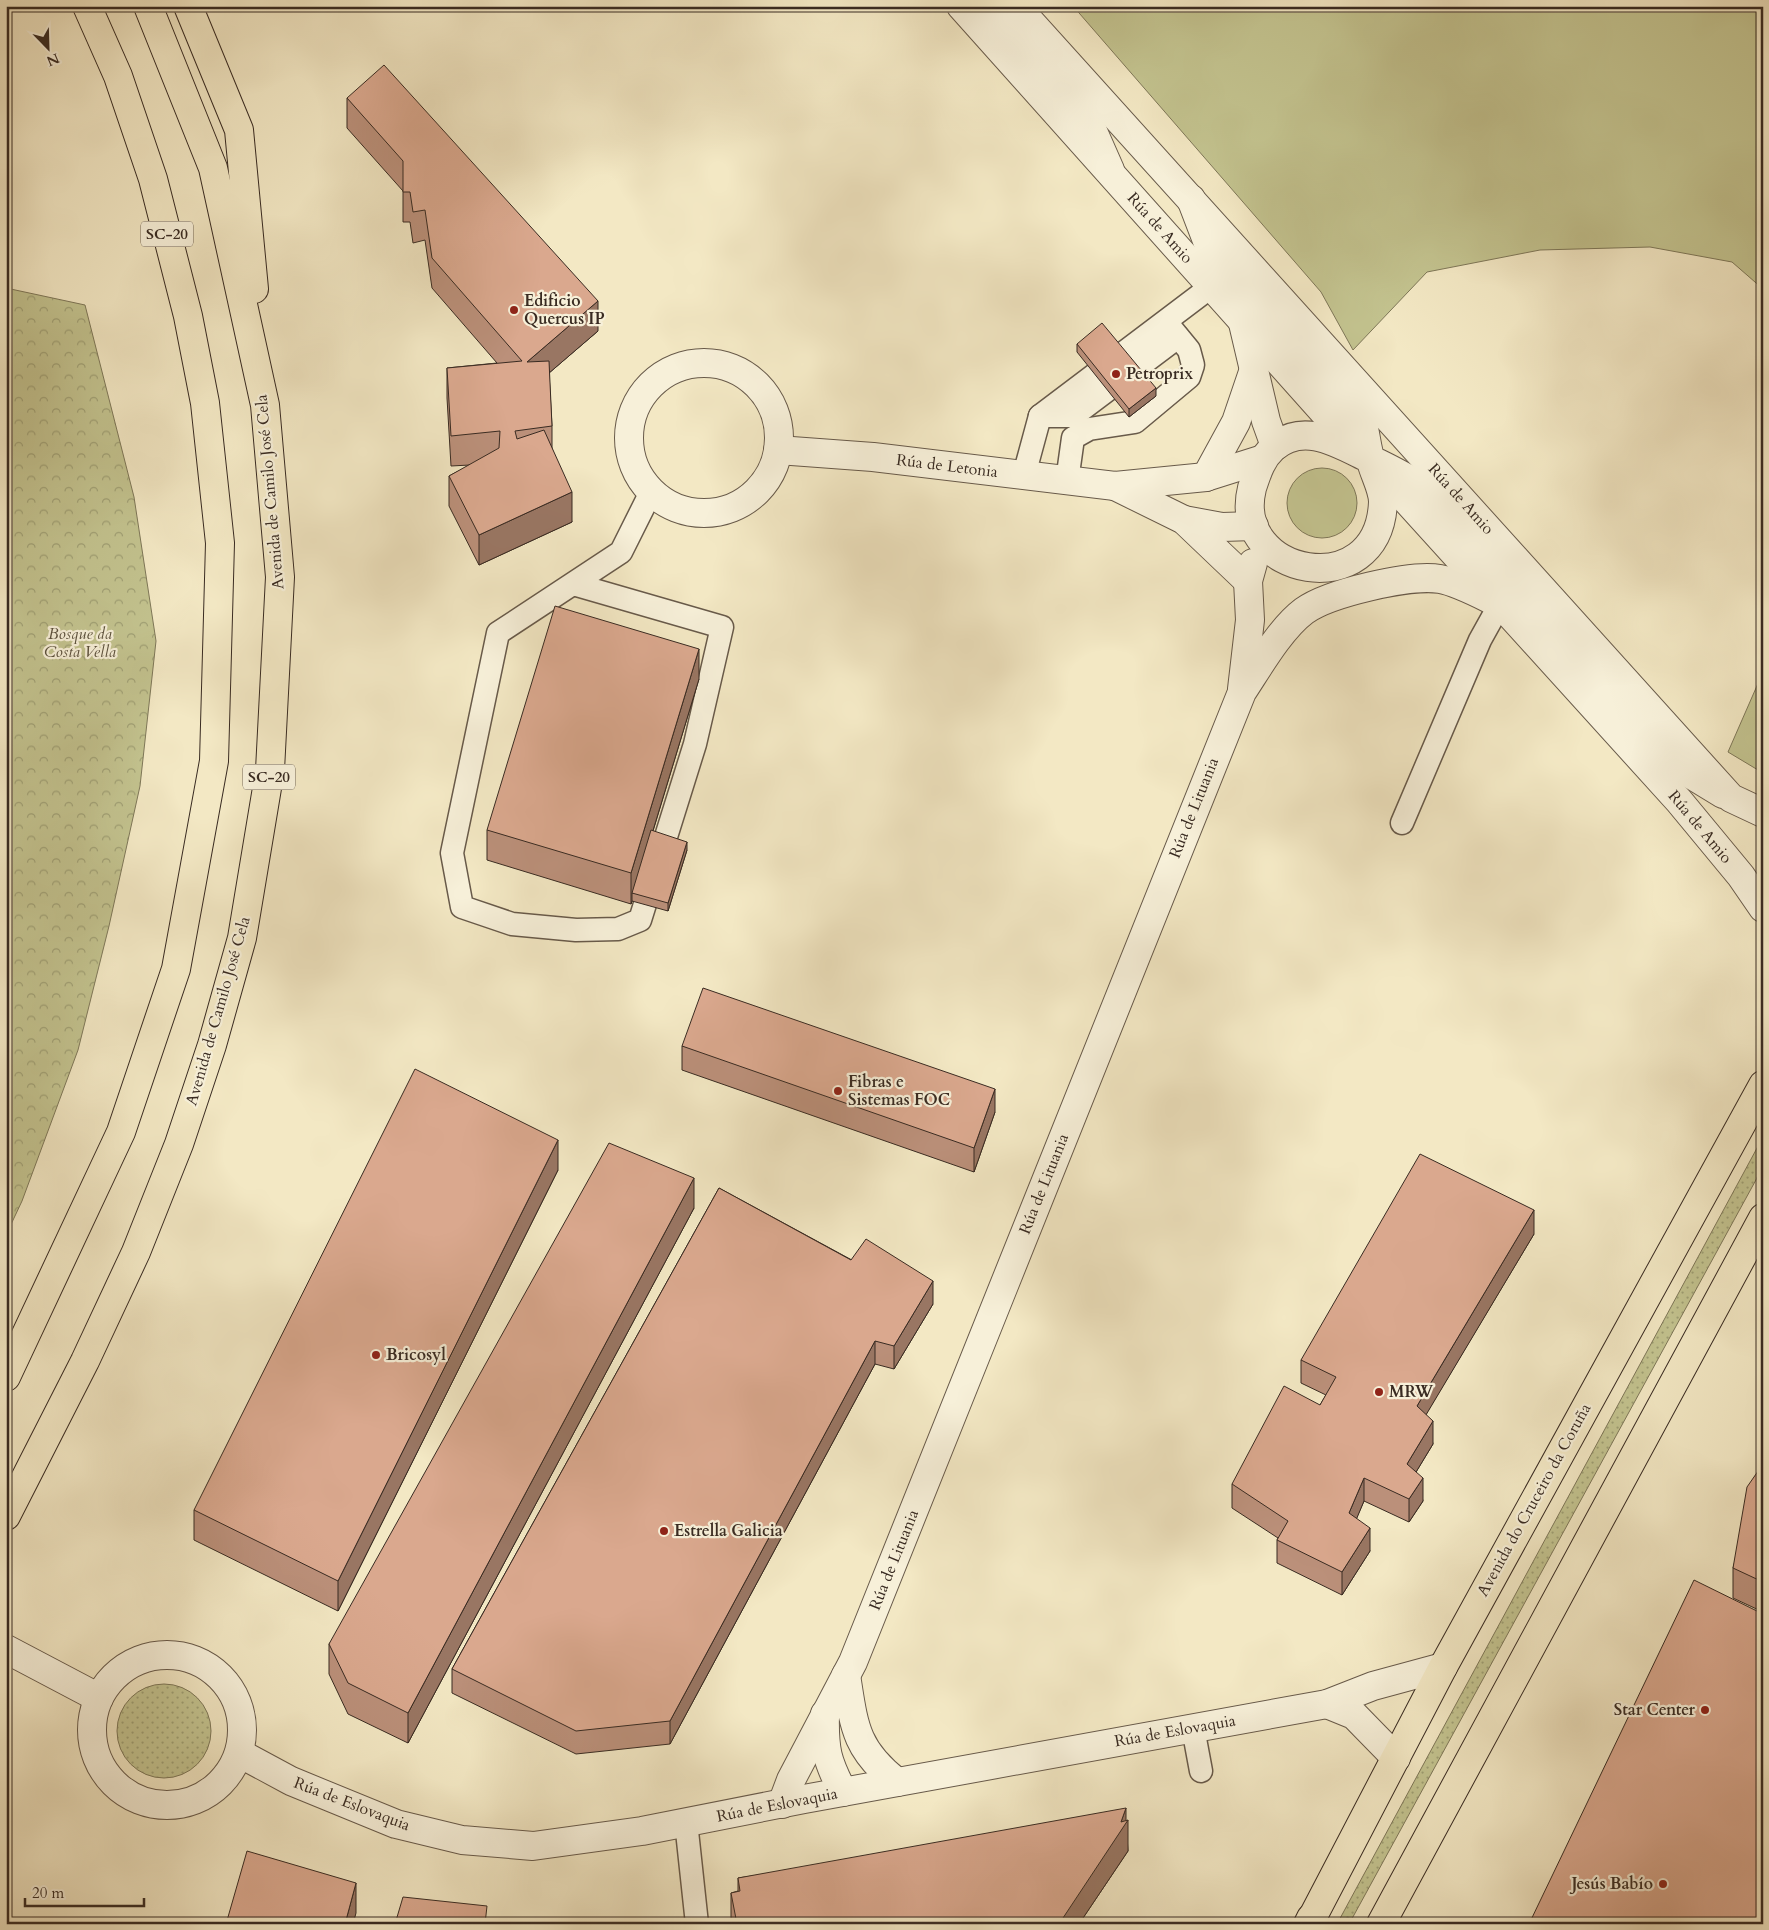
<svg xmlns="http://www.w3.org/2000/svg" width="1769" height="1930" font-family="Cardo,serif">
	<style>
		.grass { fill: #c3c38f; stroke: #7e7758 }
		.forest { fill: url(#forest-crowns); stroke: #7e7758 }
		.garden { fill: url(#garden-dots); stroke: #7e7758 }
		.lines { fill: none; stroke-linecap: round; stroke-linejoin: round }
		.service-casing { stroke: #685a4a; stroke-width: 25 }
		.minor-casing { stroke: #685a4a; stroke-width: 30 }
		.tertiary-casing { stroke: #685a4a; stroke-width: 30 }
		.primary-casing { stroke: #392b22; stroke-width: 30 }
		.trunk-casing { stroke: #392b22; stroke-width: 30 }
		.service { stroke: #f7f0d9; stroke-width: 22 }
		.minor { stroke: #f7f0d9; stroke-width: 28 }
		.tertiary { stroke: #f7f0d9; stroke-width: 28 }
		.primary { stroke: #f3e8c4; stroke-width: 28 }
		.trunk { stroke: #f3e8c4; stroke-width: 28 }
		.wall { fill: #bb907a; stroke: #392b22 }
		.shaded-wall { fill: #997663; stroke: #392b22 }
		.building { fill: #daa88e; stroke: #392b22 }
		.poi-dot { fill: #8f2418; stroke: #f7f0d9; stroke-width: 2 }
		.labels { text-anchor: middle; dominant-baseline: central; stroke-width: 4.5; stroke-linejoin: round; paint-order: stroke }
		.shield { fill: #f7f0d9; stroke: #726659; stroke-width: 1 }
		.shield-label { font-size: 15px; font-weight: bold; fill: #392b22 }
		.street-label { font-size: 16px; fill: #392b22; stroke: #f7f0d9 }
		.poi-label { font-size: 16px; font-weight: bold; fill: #392b22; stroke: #f7f0d9; text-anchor: start }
		.park-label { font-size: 16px; font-style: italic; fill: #5c513d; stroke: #f7f0d9 }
	</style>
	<defs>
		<pattern id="forest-crowns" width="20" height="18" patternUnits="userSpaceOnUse" patternTransform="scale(1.25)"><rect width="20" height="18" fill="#c3c38f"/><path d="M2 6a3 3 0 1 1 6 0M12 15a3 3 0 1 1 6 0" fill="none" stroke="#9f9f74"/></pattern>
		<pattern id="garden-dots" width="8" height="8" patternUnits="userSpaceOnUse" patternTransform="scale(1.25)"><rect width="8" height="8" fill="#c3c38f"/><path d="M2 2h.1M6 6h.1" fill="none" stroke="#9f9f74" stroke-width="1.8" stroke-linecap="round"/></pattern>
	</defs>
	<rect width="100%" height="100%" fill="#f3e8c4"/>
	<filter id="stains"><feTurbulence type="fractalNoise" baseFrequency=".004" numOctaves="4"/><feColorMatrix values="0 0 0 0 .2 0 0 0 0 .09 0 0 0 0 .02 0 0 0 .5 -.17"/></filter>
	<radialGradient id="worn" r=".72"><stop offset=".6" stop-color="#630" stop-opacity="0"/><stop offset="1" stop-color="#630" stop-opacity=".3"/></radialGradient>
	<!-- grass -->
	<g class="grass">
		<polygon points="1073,6 1763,6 1763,289 1732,262 1650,247 1540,250 1427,272 1353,350 1321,292"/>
		<circle cx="1322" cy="503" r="35"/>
		<polygon points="1763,672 1763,773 1728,752"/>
	</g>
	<!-- forest -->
	<polygon class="forest" points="6,288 85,305 134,497 156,641 140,786 109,926 78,1050 22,1201 6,1235"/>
	<!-- garden -->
	<g class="garden">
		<polygon points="1763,1137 1763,1167 1722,1242 1354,1915 1349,1924 1337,1924"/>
		<circle cx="164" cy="1731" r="47"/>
	</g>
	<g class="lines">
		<defs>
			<g id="service">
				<polyline points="1040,416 1073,416 1178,337"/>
				<polyline points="1024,475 1040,416 1212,286"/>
				<polyline points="1067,481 1073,438 1089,429 1135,422 1189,377 1193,365 1189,350 1166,322"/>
				<polyline points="573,584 722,627 695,744 640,920 618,929 576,930 512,924 462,907 452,853 498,633 621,552 651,492"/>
				<polyline points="1402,823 1480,640 1500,604"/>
				<polyline points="1193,1728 1201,1771"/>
				<polyline points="686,1822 697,1924"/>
			</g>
			<g id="minor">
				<polyline points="989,6 1084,111 1110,170"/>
				<path d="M1191 199 1214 259 1363 424C1366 436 1367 449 1371 461 1374 474 1383 489 1383 502 1379 606 1230 576 1252 488 1257 473 1261 459 1273 448 1302 422 1336 442 1364 456 1381 465 1409 477 1423 489 1449 513 1471 542 1495 568 1544 622 1594 676 1644 731L1682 769 1723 794"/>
				<polyline points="1242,319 1266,421 1275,446"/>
				<circle cx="704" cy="438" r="75"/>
				<polyline points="778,450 873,457 1115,486 1206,477 1263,459"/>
				<polyline points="1206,477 1236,422 1253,372"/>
				<polyline points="1115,486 1184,520 1248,581"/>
				<polyline points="1184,520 1222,527 1254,526"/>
				<polyline points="1242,689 1250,620 1248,581 1253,563"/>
				<polyline points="6,1649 99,1698"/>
				<circle cx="167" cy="1730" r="75"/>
				<path d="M846 1675C854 1726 855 1749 897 1782"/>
				<polyline points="1327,1704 1354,1715 1396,1758"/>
				<path d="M825 1714C824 1750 827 1761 843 1792"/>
				<polyline points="239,1753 291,1781 396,1824 462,1840 533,1846 642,1831 804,1799 1327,1704 1373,1686 1443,1667"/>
				<path d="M782 1804 791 1780 853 1662 1242 692C1258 668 1280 629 1304 611 1329 593 1410 574 1440 579 1458 582 1483 596 1500 604"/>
			</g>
			<g id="tertiary">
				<polyline points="961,6 1330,419 1370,460 1679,801 1741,876 1763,908"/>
				<polyline points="1016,6 1731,798 1763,813"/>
			</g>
			<g id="primary">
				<polyline points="1309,1924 1443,1667 1763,1085"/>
				<polyline points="1381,1924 1763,1218"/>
			</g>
			<g id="trunk">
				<polyline points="188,6 239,130 254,289"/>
				<polyline points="6,1377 121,1132 176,969 214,761 220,543 205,403 188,316 153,179 118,76 87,6"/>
				<polyline points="6,1516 85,1361 136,1252 179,1144 212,1045 242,938 270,770 280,577 265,405 213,168 148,6"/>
				<polyline points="1308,1924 1311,1918"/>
			</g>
		</defs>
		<!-- service casing -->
		<use href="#service" class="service-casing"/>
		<!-- minor casing -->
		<use href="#minor" class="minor-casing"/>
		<!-- tertiary casing -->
		<use href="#tertiary" class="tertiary-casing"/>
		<!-- primary casing -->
		<use href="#primary" class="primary-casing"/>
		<!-- trunk casing -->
		<use href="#trunk" class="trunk-casing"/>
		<!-- service -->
		<use href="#service" class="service"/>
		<!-- minor -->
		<use href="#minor" class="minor"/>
		<!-- tertiary -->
		<use href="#tertiary" class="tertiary"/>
		<!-- primary -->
		<use href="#primary" class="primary"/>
		<!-- trunk -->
		<use href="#trunk" class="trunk"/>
	</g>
	<!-- wall -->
	<g class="wall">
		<polygon points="347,98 598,331 549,373 552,426 552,448 572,522 479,565 449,506 449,476 470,465 451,466 447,398 447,368 497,363 432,288 425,240 413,243 410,222 403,222 403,191 347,128"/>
		<polygon points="1077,344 1156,396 1129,417 1077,352"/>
		<polygon points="699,679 653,831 687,850 668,911 632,901 631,904 487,860 487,830"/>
		<polygon points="682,1046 995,1112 974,1172 682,1070"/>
		<polygon points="558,1170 338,1611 194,1540 194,1510"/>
		<polygon points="719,1188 933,1304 894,1369 875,1364 670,1744 576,1754 452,1693 452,1669"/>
		<polygon points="694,1208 408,1743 348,1714 329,1674 329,1644"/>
		<polygon points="1534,1234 1426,1414 1433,1444 1416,1472 1423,1501 1409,1522 1364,1501 1356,1519 1370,1551 1342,1595 1277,1563 1277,1540 1278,1538 1232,1508 1232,1484 1320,1405 1326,1395 1301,1383 1301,1360"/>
		<polygon points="1763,1464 1763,1612 1733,1598 1733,1568"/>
		<polygon points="1126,1821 1128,1851 1079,1924 731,1924 731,1893 738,1891 738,1878"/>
	</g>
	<!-- shaded-wall -->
	<g class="shaded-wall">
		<polygon points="598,301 598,331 527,392 527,362"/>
		<polygon points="1156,388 1156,396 1129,417 1129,409"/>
		<polygon points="572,492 572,522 479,565 479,535"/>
		<polygon points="699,649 699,679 634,893 632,893 632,901 631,904 631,873"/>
		<polygon points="687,842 687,850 668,911 668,903"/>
		<polygon points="995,1089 995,1112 974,1172 974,1148"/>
		<polygon points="558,1140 558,1170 338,1611 338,1581"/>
		<polygon points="694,1178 694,1208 408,1743 408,1713"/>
		<polygon points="1534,1210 1534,1234 1417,1430 1417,1406"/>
		<polygon points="933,1281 933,1304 894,1369 894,1346"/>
		<polygon points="875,1341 875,1364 670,1744 670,1721"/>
		<polygon points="1433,1421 1433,1444 1407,1487 1407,1464"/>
		<polygon points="1364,1478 1364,1501 1349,1537 1349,1513"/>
		<polygon points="1423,1478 1423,1501 1409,1522 1409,1499"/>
		<polygon points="1370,1528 1370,1551 1342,1595 1342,1572"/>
		<polygon points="1126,1808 1126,1823 1128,1820 1128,1851 1079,1924 1059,1924 1121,1822"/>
		<polygon points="356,1883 356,1913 353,1924 345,1924"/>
	</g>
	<!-- building -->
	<g class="building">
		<polygon points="384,65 598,301 527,362 549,361 552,426 515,431 517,439 544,430 572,492 479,535 449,476 499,448 500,431 451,436 447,368 522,361 432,258 425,210 413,212 410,192 403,192 403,161 347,98"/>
		<polygon points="1102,323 1156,388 1129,409 1077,344"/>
		<polygon points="555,606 699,649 631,873 487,830"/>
		<polygon points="651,830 687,842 668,903 632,893"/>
		<polygon points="703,988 995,1089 974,1148 682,1046"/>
		<polygon points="415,1069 558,1140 338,1581 194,1510"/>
		<polygon points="609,1143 694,1178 408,1713 348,1683 329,1644"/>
		<polygon points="1420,1154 1534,1210 1417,1406 1433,1421 1407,1464 1423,1478 1409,1499 1364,1478 1349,1513 1370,1528 1342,1572 1277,1540 1288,1521 1232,1484 1284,1386 1320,1405 1336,1377 1301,1360"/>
		<polygon points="719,1188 851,1260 866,1239 933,1281 894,1346 875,1341 670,1721 576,1731 452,1669"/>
		<polygon points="1763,1464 1763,1582 1733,1568 1747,1487"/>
		<polygon points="1694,1580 1763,1614 1763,1924 1529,1924"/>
		<polygon points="1126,1808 1121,1822 1128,1820 1059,1924 737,1924 731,1893 740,1891 738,1878"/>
		<polygon points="247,1851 356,1883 345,1924 226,1924"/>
		<polygon points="403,1897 487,1906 485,1924 395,1924"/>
	</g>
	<!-- markers -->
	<g class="poi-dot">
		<circle cx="514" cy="310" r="5"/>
		<circle cx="1116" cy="374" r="5"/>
		<circle cx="838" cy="1091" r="5"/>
		<circle cx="376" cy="1355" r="5"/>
		<circle cx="1379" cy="1392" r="5"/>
		<circle cx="664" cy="1531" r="5"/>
		<circle cx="1705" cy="1710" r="5"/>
		<circle cx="1663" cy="1884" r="5"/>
	</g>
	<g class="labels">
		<!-- shield labels -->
		<g class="shield">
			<rect x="141" y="221.5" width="52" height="25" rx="4"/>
			<rect x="243" y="764.5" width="52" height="25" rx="4"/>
		</g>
		<g class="shield-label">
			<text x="167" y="234">SC-20</text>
			<text x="269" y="777">SC-20</text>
		</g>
		<!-- street labels -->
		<g class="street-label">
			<text transform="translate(1160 228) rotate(48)">Rúa de Amio</text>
			<text transform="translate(947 466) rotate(7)">Rúa de Letonia</text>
			<text transform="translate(270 492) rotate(-95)">Avenida de Camilo José Cela</text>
			<text transform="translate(1461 499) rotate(48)">Rúa de Amio</text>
			<text transform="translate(1194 808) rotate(-68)">Rúa de Lituania</text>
			<text transform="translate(1700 827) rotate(50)">Rúa de Amio</text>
			<text transform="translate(218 1011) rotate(-74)">Avenida de Camilo José Cela</text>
			<text transform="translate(1044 1184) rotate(-68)">Rúa de Lituania</text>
			<text transform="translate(1534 1500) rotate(-61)">Avenida do Cruceiro da Coruña</text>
			<text transform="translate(894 1560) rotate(-68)">Rúa de Lituania</text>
			<text transform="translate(1175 1731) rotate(-10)">Rúa de Eslovaquia</text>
			<text transform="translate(352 1804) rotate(21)">Rúa de Eslovaquia</text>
			<text transform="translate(777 1805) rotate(-11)">Rúa de Eslovaquia</text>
		</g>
		<!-- poi labels -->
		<g class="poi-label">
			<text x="524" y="301">Edificio<tspan x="524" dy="18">Quercus IP</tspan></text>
			<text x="1126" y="374">Petroprix</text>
			<text x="848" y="1082">Fibras e<tspan x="848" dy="18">Sistemas FOC</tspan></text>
			<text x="386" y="1355">Bricosyl</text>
			<text x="1389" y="1392">MRW</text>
			<text x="674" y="1531">Estrella Galicia</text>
			<text x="1695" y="1710" text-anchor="end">Star Center</text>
			<text x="1653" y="1884" text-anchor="end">Jesús Babío</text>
		</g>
		<!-- park labels -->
		<g class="park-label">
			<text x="80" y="634">Bosque da<tspan x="80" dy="18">Costa Vella</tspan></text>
		</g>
	</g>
	<!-- margin -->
	<rect width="1769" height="1930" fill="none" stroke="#f3e8c4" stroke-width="25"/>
	<rect x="8" y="8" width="1754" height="1915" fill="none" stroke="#392b22" stroke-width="2.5"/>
	<rect x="12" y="12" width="1744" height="1905" fill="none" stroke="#392b22"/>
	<!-- north arrow -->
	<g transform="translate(48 48) rotate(157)" stroke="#f7f0d9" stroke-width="4" paint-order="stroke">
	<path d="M0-4L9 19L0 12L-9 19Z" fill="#392b22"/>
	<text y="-8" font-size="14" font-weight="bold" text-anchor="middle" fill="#392b22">N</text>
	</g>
	<!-- scale -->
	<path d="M25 1898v8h119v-8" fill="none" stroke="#392b22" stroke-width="2.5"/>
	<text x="32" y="1898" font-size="15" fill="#392b22" stroke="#f7f0d9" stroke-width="4" paint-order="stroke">20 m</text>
	<rect width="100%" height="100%" filter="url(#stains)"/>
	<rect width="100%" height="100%" fill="url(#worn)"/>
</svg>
